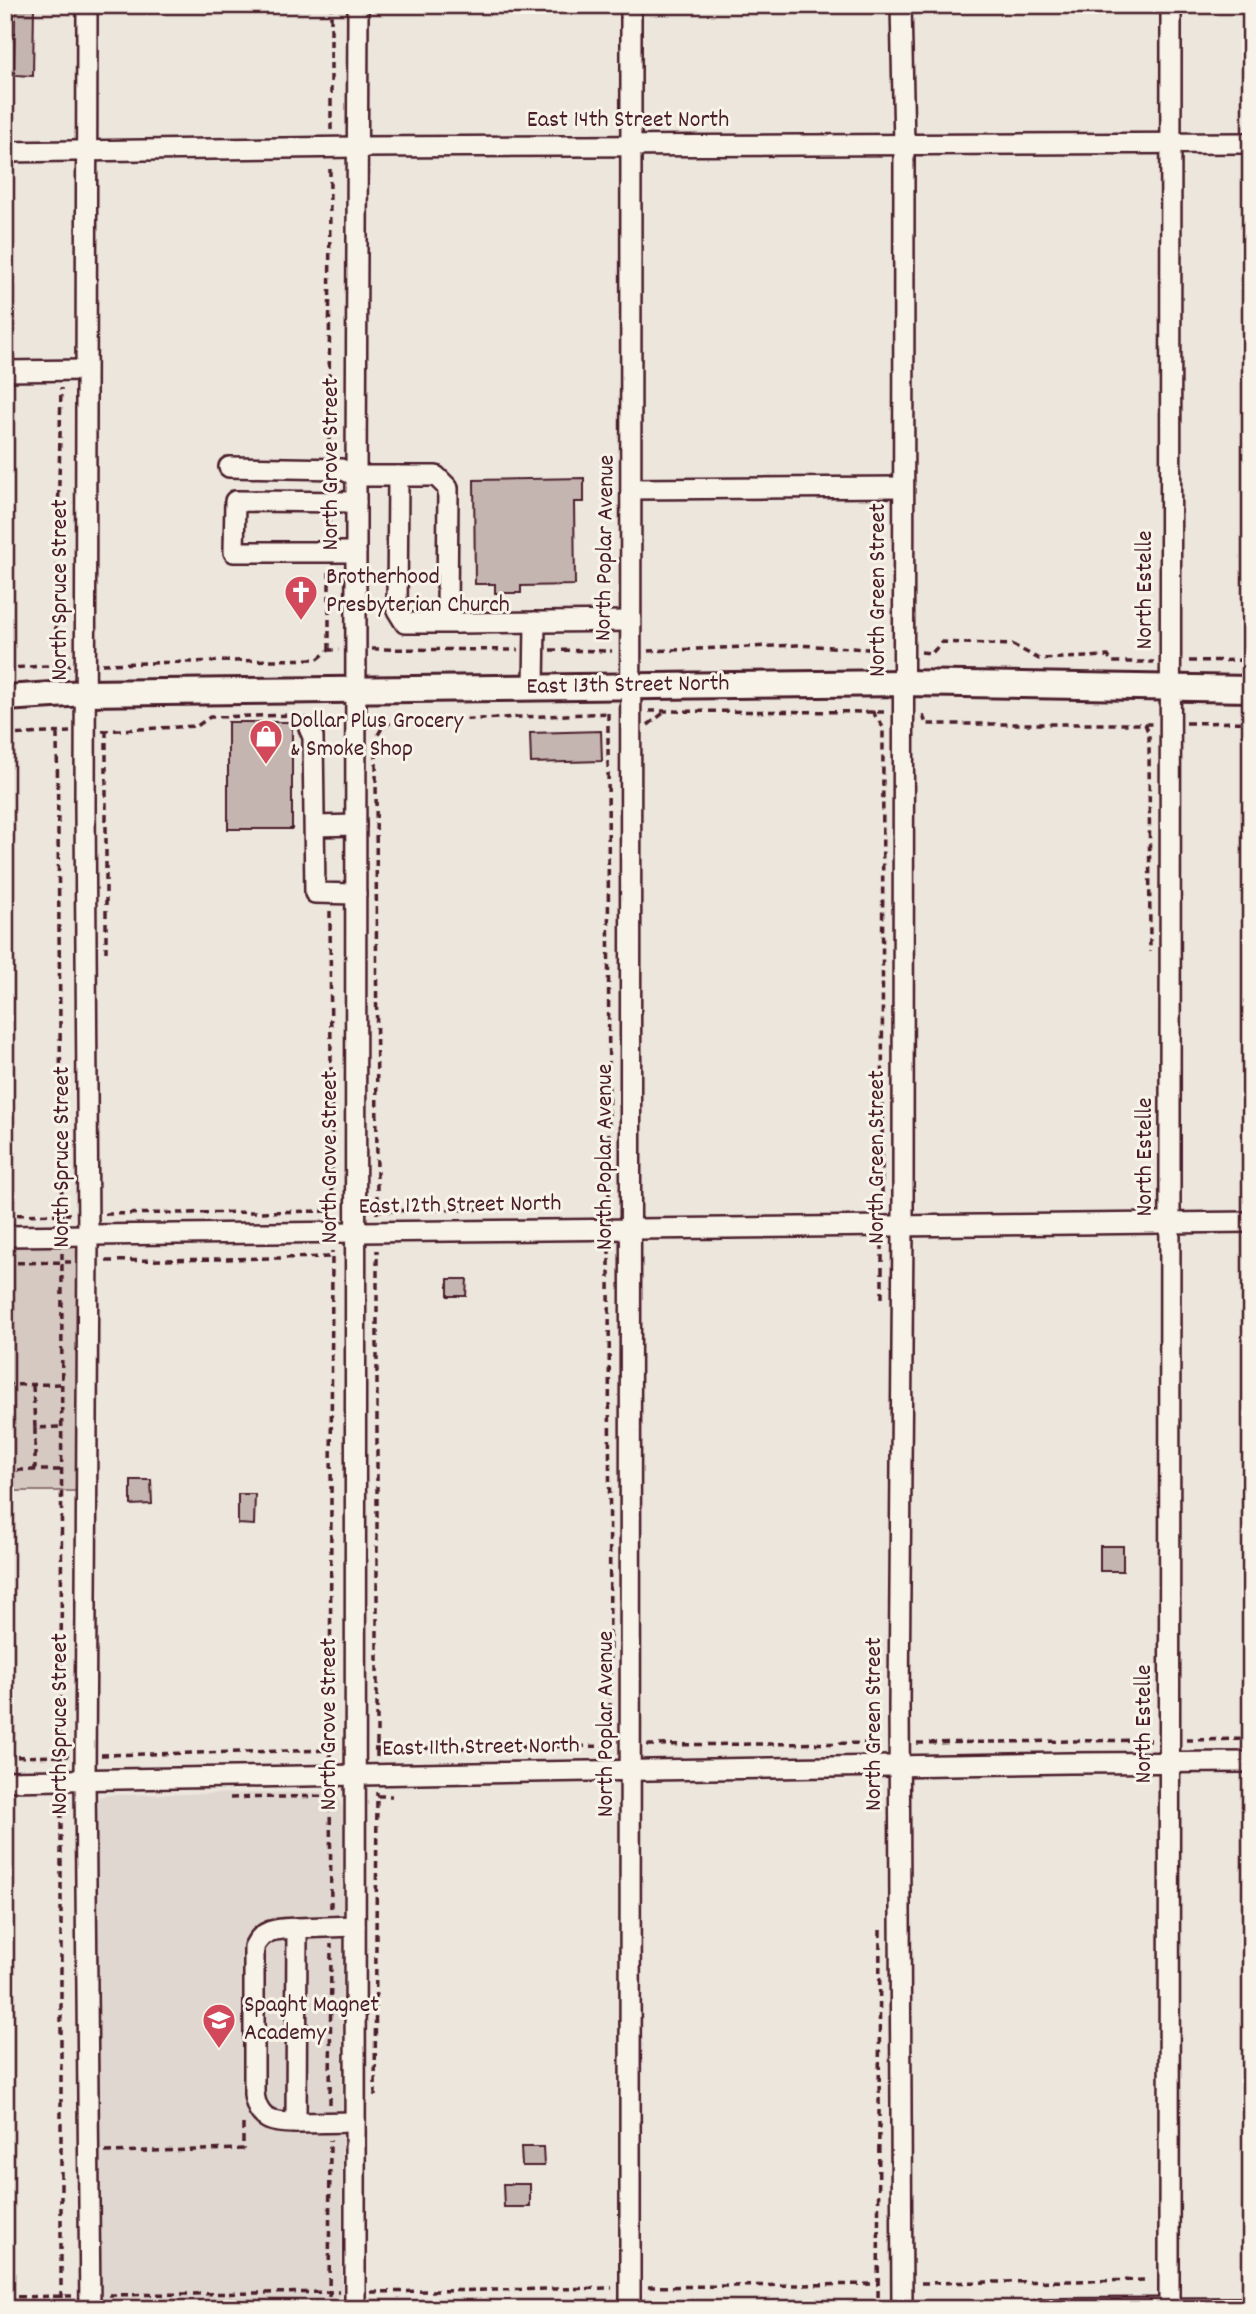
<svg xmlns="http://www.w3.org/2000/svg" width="1256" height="2314" font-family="Dekko,sans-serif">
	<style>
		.built { fill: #e0d7d0 }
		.green { fill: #d5c9c2; stroke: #907476; stroke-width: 2 }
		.building { fill: #c4b5b0; stroke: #4a1f2b; stroke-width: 2 }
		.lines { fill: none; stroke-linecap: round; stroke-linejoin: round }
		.minor-casing { stroke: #4a1f2b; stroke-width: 24 }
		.major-casing { stroke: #4a1f2b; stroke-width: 30 }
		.path { stroke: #4a1f2b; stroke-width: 3.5; stroke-dasharray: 7 5; stroke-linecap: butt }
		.minor { stroke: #f7f3e8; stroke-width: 19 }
		.major { stroke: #f7f3e8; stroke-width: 24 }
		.labels { text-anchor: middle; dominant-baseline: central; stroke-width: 6; stroke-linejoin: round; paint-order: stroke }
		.street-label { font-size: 24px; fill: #4a1f2b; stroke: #f7f3e8 }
		.poi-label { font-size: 24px; fill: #4a1f2b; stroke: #f7f3e8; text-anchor: start }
	</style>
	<rect width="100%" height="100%" fill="#ece6dd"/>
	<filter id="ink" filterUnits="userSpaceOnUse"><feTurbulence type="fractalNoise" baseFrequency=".0143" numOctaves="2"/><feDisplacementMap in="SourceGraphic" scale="14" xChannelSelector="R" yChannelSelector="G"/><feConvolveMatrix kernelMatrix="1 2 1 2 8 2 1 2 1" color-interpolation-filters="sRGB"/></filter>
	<g filter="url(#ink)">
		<!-- built -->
		<polygon class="built" points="329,1792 337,1795 343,1809 342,2293 339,2300 332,2304 102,2306 97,2300 97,2291 95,1804 99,1797 108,1795"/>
		<!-- green -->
		<polygon class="green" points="88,1235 86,1491 5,1491 5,1236"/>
		<!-- building -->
		<g class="building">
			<polygon points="15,5 34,5 33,76 14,75"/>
			<polygon points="584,478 584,502 574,502 575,585 521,586 521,593 495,593 495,584 475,584 474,480"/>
			<rect x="228" y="722" width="64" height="107"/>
			<polygon points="601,731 602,761 531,763 530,733"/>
			<polygon points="448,1279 467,1279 466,1296 448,1296"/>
			<polygon points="131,1480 151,1480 152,1504 131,1505"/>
			<polygon points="238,1494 255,1494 254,1525 238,1524"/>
			<rect x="1100" y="1546" width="23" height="25"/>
			<polygon points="521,2147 543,2147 544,2166 522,2166"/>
			<polygon points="503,2184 530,2184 530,2207 504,2207"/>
		</g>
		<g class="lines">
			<defs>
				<g id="minor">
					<polyline points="87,5 85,806 88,1235 85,1779 90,2309"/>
					<polyline points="901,5 904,145 903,1226 899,1706 902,2309"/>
					<polyline points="5,152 358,147 1251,143"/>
					<polyline points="5,371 85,370"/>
					<polyline points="229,467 341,469 356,476 436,476 448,488 447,614 457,623 630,621"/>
					<polyline points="398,476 397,610 405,623 457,623"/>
					<polyline points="632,489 903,487"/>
					<polyline points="356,502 235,501 234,552 356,552"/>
					<polyline points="534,687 535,622"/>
					<polyline points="309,728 313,737 315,893 356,894"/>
					<polyline points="315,826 356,825"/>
					<polyline points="5,1236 1251,1222"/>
					<polyline points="5,1781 1068,1763 1251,1762"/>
					<polyline points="355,1926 297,1928 296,2123 355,2122"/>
					<path d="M296 2123C272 2123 258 2121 254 2094V1947C263 1928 278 1929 297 1928"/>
					<polyline points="355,2309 356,476 358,5"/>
					<polyline points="630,2309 631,5"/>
					<polyline points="1041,2309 1251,2308"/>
					<polyline points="1169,2309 1171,5"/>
				</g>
				<polyline id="major" points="5,698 85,693 903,683 1251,689"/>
			</defs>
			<!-- minor casing -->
			<use href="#minor" class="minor-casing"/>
			<!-- major casing -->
			<use href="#major" class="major-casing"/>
			<!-- path -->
			<g class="path">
				<polyline points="331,130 331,5"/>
				<polyline points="329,452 330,166"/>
				<polyline points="329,536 329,519"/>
				<polyline points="372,649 518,650"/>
				<polyline points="329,650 329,568"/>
				<polyline points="550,650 612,651"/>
				<polyline points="648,651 797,645 885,650"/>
				<polyline points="921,652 932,653 942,642 1013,645 1039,659 1108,656 1112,662 1154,662"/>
				<polyline points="1189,661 1251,660"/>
				<polyline points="102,664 318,659 329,650 339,650"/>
				<polyline points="55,666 61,388"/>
				<polyline points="5,668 70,665"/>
				<polyline points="649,711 886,712"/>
				<polyline points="872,711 883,727 882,1210"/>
				<polyline points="608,713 609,1211"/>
				<polyline points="923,715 926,724 1154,724"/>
				<polyline points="325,720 332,723 332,732"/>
				<polyline points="376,721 382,728 395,720 478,719 610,713"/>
				<polyline points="1186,723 1251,722"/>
				<polyline points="1145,724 1149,734 1150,952"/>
				<polyline points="648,725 666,711"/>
				<polyline points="106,730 106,952"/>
				<polyline points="102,731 197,726 210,717 297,715"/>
				<polyline points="57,733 62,1217"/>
				<polyline points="5,735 70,732"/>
				<polyline points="330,911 332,1215"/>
				<polyline points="375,1211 487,1209"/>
				<polyline points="105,1214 332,1211"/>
				<polyline points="377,1214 376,738 382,728"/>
				<polyline points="5,1215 70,1214"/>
				<polyline points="609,1247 610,1715"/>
				<polyline points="106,1261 332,1257"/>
				<polyline points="5,1263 71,1262"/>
				<polyline points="882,1298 882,1242"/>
				<polyline points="5,1385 61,1384"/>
				<polyline points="33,1385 35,1428 61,1427"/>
				<polyline points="35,1428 35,1470"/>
				<polyline points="5,1470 61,1470"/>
				<polyline points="1186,1740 1251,1739"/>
				<polyline points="917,1743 1151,1740"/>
				<polyline points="647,1745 881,1743"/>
				<polyline points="374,1749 612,1746"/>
				<polyline points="101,1755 339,1750"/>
				<polyline points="5,1757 69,1756"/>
				<polyline points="330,1757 332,1251"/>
				<polyline points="377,1757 377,1250"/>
				<polyline points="61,1763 62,1253"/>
				<polyline points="330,1793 331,1908"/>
				<polyline points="377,1796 392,1796"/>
				<polyline points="230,1798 330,1796"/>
				<polyline points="61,1799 61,2309"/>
				<polyline points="375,2096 377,1792"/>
				<polyline points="330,2104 331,1944"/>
				<polyline points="105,2152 243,2149 243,2121"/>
				<polyline points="921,2283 1149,2280"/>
				<polyline points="648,2287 878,2284"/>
				<polyline points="371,2292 612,2288"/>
				<polyline points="109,2295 339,2292"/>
				<polyline points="5,2297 73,2296"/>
				<polyline points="329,2309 330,2140"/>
				<polyline points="878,2309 880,1928"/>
			</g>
			<!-- minor -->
			<use href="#minor" class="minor"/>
			<!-- major -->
			<use href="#major" class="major"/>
		</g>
	</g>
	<!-- icons -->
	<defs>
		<symbol id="church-pin" viewBox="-11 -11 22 30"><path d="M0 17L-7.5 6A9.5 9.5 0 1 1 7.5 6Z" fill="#d1495b" stroke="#f7f3e8"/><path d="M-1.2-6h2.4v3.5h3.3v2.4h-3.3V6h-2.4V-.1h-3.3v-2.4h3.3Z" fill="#fff"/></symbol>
		<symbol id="shop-pin" viewBox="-11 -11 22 30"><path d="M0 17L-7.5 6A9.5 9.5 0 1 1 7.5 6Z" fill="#d1495b" stroke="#f7f3e8"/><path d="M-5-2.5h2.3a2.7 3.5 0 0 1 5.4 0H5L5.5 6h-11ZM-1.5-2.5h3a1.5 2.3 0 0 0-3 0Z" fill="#fff"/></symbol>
		<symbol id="school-pin" viewBox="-11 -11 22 30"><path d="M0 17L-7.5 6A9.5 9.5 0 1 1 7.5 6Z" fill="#d1495b" stroke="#f7f3e8"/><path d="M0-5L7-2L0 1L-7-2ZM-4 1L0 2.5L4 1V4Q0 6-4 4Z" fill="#fff"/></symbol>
	</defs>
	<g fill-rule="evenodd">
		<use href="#church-pin" x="282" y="573" width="38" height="52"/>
		<use href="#shop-pin" x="247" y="717" width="38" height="52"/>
		<use href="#school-pin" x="200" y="2001" width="38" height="52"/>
	</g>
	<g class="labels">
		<!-- street labels -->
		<g class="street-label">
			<text x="628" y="121">East 14th Street North</text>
			<text transform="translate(332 464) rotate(-90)">North Grove Street</text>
			<text transform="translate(606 548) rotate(-89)">North Poplar Avenue</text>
			<text transform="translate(61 590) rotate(-90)">North Spruce Street</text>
			<text transform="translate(879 590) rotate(-90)">North Green Street</text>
			<text transform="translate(1146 590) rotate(-90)">North Estelle</text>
			<text transform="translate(628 686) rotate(-1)">East 13th Street North</text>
			<text transform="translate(63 1157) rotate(-90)">North Spruce Street</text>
			<text transform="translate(331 1157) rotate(-90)">North Grove Street</text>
			<text transform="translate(606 1157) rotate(-90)">North Poplar Avenue</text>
			<text transform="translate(878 1157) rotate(-90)">North Green Street</text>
			<text transform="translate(1146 1157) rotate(-90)">North Estelle</text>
			<text transform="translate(460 1206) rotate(-1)">East 12th Street North</text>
			<text transform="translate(61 1724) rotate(-90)">North Spruce Street</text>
			<text transform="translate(330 1724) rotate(-90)">North Grove Street</text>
			<text transform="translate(607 1724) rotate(-90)">North Poplar Avenue</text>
			<text transform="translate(875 1724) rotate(-90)">North Green Street</text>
			<text transform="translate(1145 1724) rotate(-90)">North Estelle</text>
			<text transform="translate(481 1748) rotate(-1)">East 11th Street North</text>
		</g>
		<!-- poi labels -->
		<g class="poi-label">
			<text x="326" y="578">Brotherhood<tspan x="326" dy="28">Presbyterian Church</tspan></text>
			<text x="290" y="722">Dollar Plus Grocery<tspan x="290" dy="28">&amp; Smoke Shop</tspan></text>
			<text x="244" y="2006">Spaght Magnet<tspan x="244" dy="28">Academy</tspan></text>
		</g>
	</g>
	<!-- margin -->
	<rect width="1256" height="2314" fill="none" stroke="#f7f3e8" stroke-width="28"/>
	<rect x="14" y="14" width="1228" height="2286" fill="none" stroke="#4a1f2b" stroke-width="2.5" filter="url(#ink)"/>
</svg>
